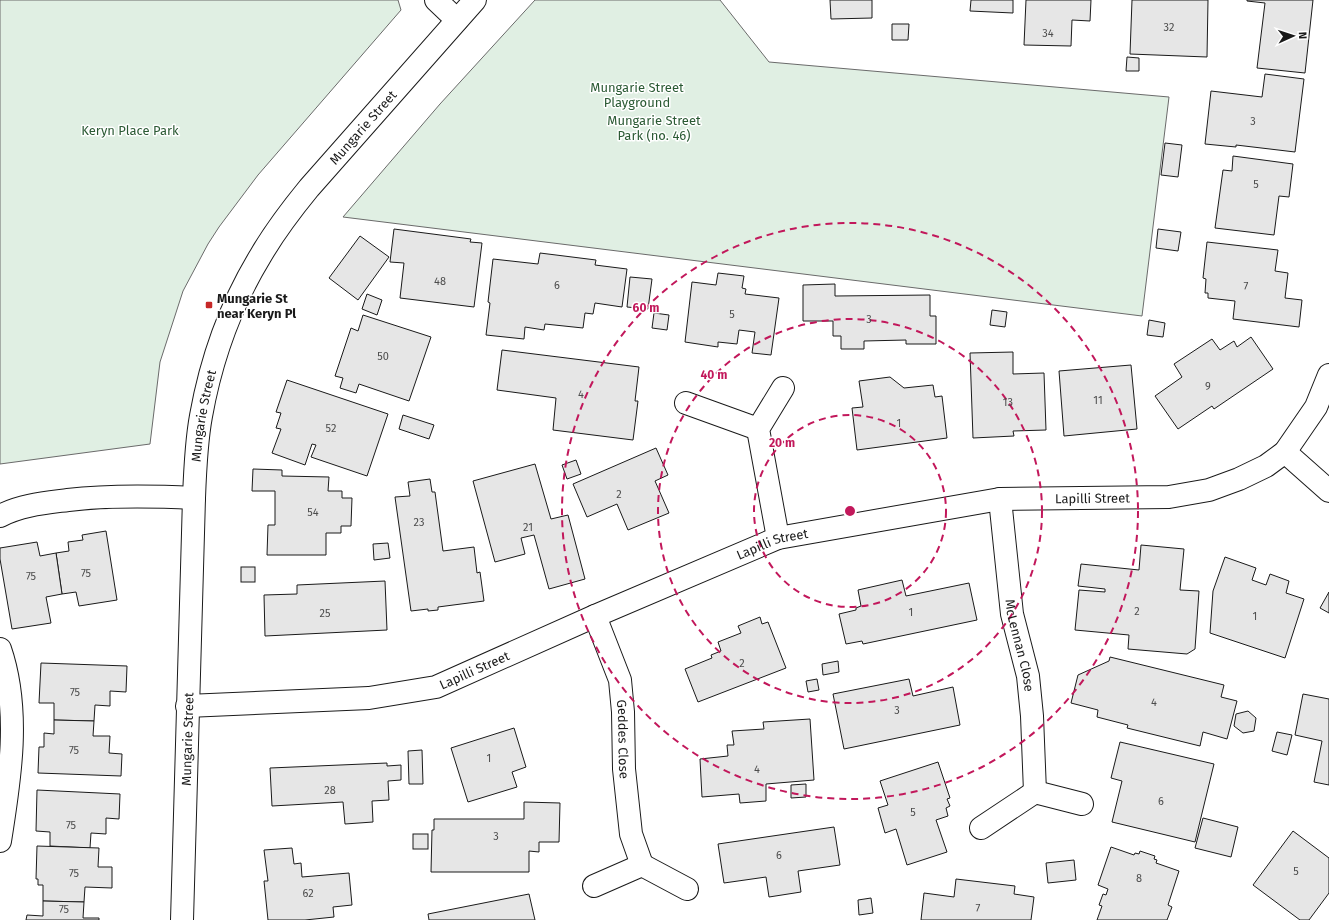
<svg xmlns="http://www.w3.org/2000/svg" width="1329" height="920" font-family="'Fira Sans',sans-serif">
	<style>
		.green { fill: #e0efe3; stroke: #6a6a6a }
		.building { fill: #e6e6e6; stroke: #1a1a1a }
		.lines { fill: none; stroke-linecap: round; stroke-linejoin: round }
		.minor-casing { stroke: #1a1a1a; stroke-width: 24 }
		.minor { stroke: #fff; stroke-width: 22 }
		.ring { fill: none; stroke: #c2185b; stroke-width: 2; stroke-dasharray: 7 5 }
		.poi-dot { fill: #c62828; stroke: #fff; stroke-width: 1.5 }
		.labels { text-anchor: middle; dominant-baseline: central; stroke-width: 3; stroke-linejoin: round; paint-order: stroke }
		.number-label { font-size: 11px; fill: #4d4d4d }
		.park-label { font-size: 13px; fill: #2b5a34; stroke: #fff }
		.street-label { font-size: 13px; fill: #1a1a1a; stroke: #fff }
		.poi-label { font-size: 13px; font-weight: bold; fill: #1a1a1a; stroke: #fff; text-anchor: start }
		.centre { fill: #c2185b; stroke: #fff; stroke-width: 2 }
		.ring-label { font-size: 12px; text-anchor: middle; font-weight: bold; fill: #c2185b; stroke: #fff; stroke-width: 3; stroke-linejoin: round; paint-order: stroke }
	</style>
	<rect width="100%" height="100%" fill="#fff"/>
	<!-- green -->
	<g class="green">
		<polygon points="0,0 398,0 401,10 258,175 219,227 208,244 183,291 160,362 150,444 0,464"/>
		<polygon points="535,0 720,0 769,62 1169,97 1142,316 343,217 440,104"/>
	</g>
	<!-- building -->
	<g class="building">
		<polygon points="830,0 872,0 872,18 831,19"/>
		<polygon points="971,0 1013,0 1013,13 970,11"/>
		<polygon points="1026,0 1091,0 1090,21 1072,20 1071,46 1024,45"/>
		<polygon points="1132,0 1208,0 1207,57 1130,54"/>
		<polygon points="1247,0 1313,0 1305,73 1257,68 1265,3 1247,1"/>
		<polygon points="892,24 909,24 908,40 892,40"/>
		<polygon points="1127,57 1139,58 1139,71 1126,71"/>
		<polygon points="1265,74 1304,79 1295,152 1236,145 1236,147 1205,144 1211,91 1262,97"/>
		<polygon points="1165,143 1182,145 1178,177 1161,175"/>
		<polygon points="1233,156 1293,164 1289,197 1279,196 1274,235 1215,228 1223,170 1232,171"/>
		<polygon points="394,229 471,239 470,242 482,243 474,307 400,298 404,263 390,262"/>
		<polygon points="1158,229 1181,232 1178,251 1156,248"/>
		<polygon points="360,236 389,257 358,300 329,278"/>
		<polygon points="1207,242 1278,250 1275,271 1288,273 1285,298 1302,300 1299,327 1233,319 1235,301 1208,298 1208,293 1205,293 1206,279 1203,278"/>
		<polygon points="540,253 596,260 595,265 627,269 622,307 595,303 593,314 585,313 583,328 545,324 544,330 525,327 524,339 486,335 490,303 488,302 493,259 538,264"/>
		<polygon points="718,273 744,276 742,288 746,289 745,294 779,298 771,355 752,353 755,332 739,330 737,344 718,342 718,347 685,342 692,282 716,285"/>
		<polygon points="630,277 652,279 648,309 627,307"/>
		<polygon points="835,284 835,296 930,295 930,316 936,316 936,344 906,344 906,340 864,341 864,349 841,349 841,336 833,336 833,321 803,321 803,285"/>
		<polygon points="367,294 382,300 377,315 362,309"/>
		<polygon points="992,310 1007,312 1005,327 990,325"/>
		<polygon points="654,313 669,315 667,330 652,328"/>
		<polygon points="363,315 431,337 409,401 359,384 356,393 340,388 343,378 335,376 351,328 358,331"/>
		<polygon points="1149,320 1165,323 1163,337 1147,335"/>
		<polygon points="1251,337 1273,369 1214,409 1212,406 1178,429 1155,396 1182,377 1174,364 1212,339 1220,350 1234,341 1237,347"/>
		<polygon points="502,350 639,367 635,401 638,401 633,440 553,430 556,398 497,390"/>
		<polygon points="1013,352 1013,374 1044,373 1046,430 1013,431 1014,436 973,438 970,353"/>
		<polygon points="1131,365 1137,429 1064,436 1059,371"/>
		<polygon points="890,377 904,388 933,385 935,397 942,396 947,438 857,450 852,408 863,407 859,381"/>
		<polygon points="287,380 388,414 367,476 311,457 316,445 312,444 305,465 272,453 281,429 276,428 281,413 276,412"/>
		<polygon points="403,415 434,425 429,439 399,429"/>
		<polygon points="656,448 668,475 655,481 669,513 628,530 617,504 587,517 573,484"/>
		<polygon points="576,460 581,474 567,479 562,465"/>
		<polygon points="535,464 551,519 568,515 585,579 549,589 534,535 521,538 525,554 495,562 473,481"/>
		<polygon points="253,469 282,470 282,476 329,477 328,491 342,491 342,498 352,498 351,526 341,526 341,533 326,533 326,555 267,555 268,525 275,525 275,491 252,491"/>
		<polygon points="430,479 432,492 435,492 443,551 474,547 477,573 480,572 484,601 438,607 438,610 428,611 428,609 411,611 395,497 410,496 408,482"/>
		<polygon points="106,531 117,600 79,606 76,592 62,594 56,553 69,551 68,542 83,540 82,535"/>
		<polygon points="37,542 40,556 56,553 62,594 46,597 51,623 12,629 0,559 0,548"/>
		<polygon points="388,543 390,558 374,560 373,544"/>
		<polygon points="1141,545 1184,549 1180,590 1199,591 1195,649 1187,654 1128,649 1129,635 1075,630 1079,590 1105,592 1105,589 1078,586 1081,564 1139,570"/>
		<polygon points="1225,557 1256,568 1252,580 1266,585 1270,574 1289,581 1286,593 1304,599 1285,658 1210,633 1213,591"/>
		<rect x="241" y="567" width="14" height="15"/>
		<polygon points="902,580 906,596 969,583 977,620 863,644 862,641 846,644 839,614 856,610 856,608 861,606 858,590"/>
		<polygon points="385,581 387,630 265,636 264,595 297,594 297,585"/>
		<polygon points="1329,592 1329,613 1320,608"/>
		<polygon points="760,617 762,624 768,622 786,668 698,702 685,669 712,658 711,655 721,651 718,642 741,633 738,626"/>
		<polygon points="1110,657 1224,685 1221,697 1237,701 1227,739 1203,732 1200,746 1127,728 1128,725 1097,717 1098,710 1071,703 1078,675 1109,661"/>
		<polygon points="838,661 839,672 823,675 822,664"/>
		<polygon points="41,663 127,666 126,692 110,691 110,706 95,705 94,721 54,720 54,703 39,703"/>
		<polygon points="817,679 819,690 808,692 806,681"/>
		<polygon points="909,679 913,696 953,687 960,725 844,749 833,694"/>
		<polygon points="1303,694 1329,699 1329,785 1314,782 1322,741 1295,735"/>
		<polygon points="1248,711 1256,718 1254,731 1243,733 1234,726 1236,714"/>
		<polygon points="810,719 814,780 766,784 766,801 740,803 739,794 702,797 700,759 728,756 727,745 734,745 732,731 764,729 763,722"/>
		<polygon points="54,720 94,721 93,736 110,736 109,753 122,754 121,776 38,773 39,747 44,747 44,733 54,734"/>
		<polygon points="514,728 526,767 512,772 517,787 468,802 451,748"/>
		<polygon points="1277,732 1292,735 1287,755 1272,751"/>
		<polygon points="1120,742 1214,764 1195,842 1112,822 1122,781 1111,778"/>
		<polygon points="422,750 423,784 409,784 408,751"/>
		<polygon points="938,762 950,798 947,799 950,806 946,808 948,816 936,820 947,852 907,865 896,829 885,833 878,808 888,805 880,781"/>
		<polygon points="387,763 387,766 401,765 401,780 388,781 389,800 372,801 373,822 345,824 343,802 272,806 270,768"/>
		<polygon points="806,784 806,797 791,798 791,785"/>
		<polygon points="37,790 120,794 119,819 106,818 106,834 91,833 90,848 50,846 50,832 36,831"/>
		<polygon points="524,802 560,803 559,842 539,842 539,852 529,851 529,872 431,872 432,830 434,830 434,819 524,819"/>
		<polygon points="1203,818 1238,827 1231,857 1195,848"/>
		<polygon points="834,827 840,865 798,871 801,892 769,897 766,877 724,883 718,844"/>
		<polygon points="1293,831 1329,858 1329,893 1309,920 1300,920 1253,885"/>
		<rect x="413" y="834" width="15" height="15"/>
		<polygon points="37,846 99,848 98,867 112,867 112,888 85,887 84,902 43,901 43,885 38,885 38,879 36,879"/>
		<polygon points="1111,847 1134,855 1135,853 1139,854 1140,851 1155,856 1154,859 1157,860 1156,863 1179,871 1168,905 1172,907 1167,920 1097,920 1102,906 1099,905 1103,894 1106,895 1108,889 1098,885"/>
		<polygon points="292,848 294,864 301,863 302,877 349,873 352,905 333,907 334,917 305,920 268,920 264,881 268,881 264,850"/>
		<polygon points="1074,860 1076,880 1048,883 1046,863"/>
		<polygon points="956,879 1015,886 1014,894 1034,897 1031,920 921,920 924,893 954,897"/>
		<polygon points="529,894 535,920 429,920 428,914"/>
		<polygon points="871,898 873,913 859,915 858,900"/>
		<polygon points="43,901 84,902 83,918 99,918 99,920 26,920 27,915 43,916"/>
	</g>
	<g class="lines">
		<defs>
			<g id="minor">
				<polyline points="436,0 457,20"/>
				<polyline points="686,403 758,429"/>
				<polyline points="1285,452 1329,491"/>
				<path id="s1" d="M1000 499 1012 614 1028 676 1032 716 1035 792"/>
				<path d="M0 516C21 505 45 503 68 500 110 495 151 496 194 498"/>
				<polyline points="778,538 758,429 783,388"/>
				<path id="s2" d="M595 616 620 680 623 712 624 769 631 834 642 865"/>
				<path d="M0 649C21 710 10 779 0 841"/>
				<path id="s3" d="M187 706 369 698 436 687 595 616 778 538 1000 499 1169 497 1209 490 1239 479 1266 466 1285 452 1316 407 1329 375"/>
				<polyline points="981,828 1035,792 1082,804"/>
				<polyline points="594,886 642,865 687,889"/>
				<path id="s4" d="M182 920 194 498C195 471 196 443 201 416 211 360 231 304 261 255 275 231 291 210 309 188L475 0"/>
			</g>
		</defs>
		<!-- minor casing -->
		<use href="#minor" class="minor-casing"/>
		<!-- minor -->
		<use href="#minor" class="minor"/>
	</g>
	<!-- distance rings -->
	<g class="ring">
		<circle cx="850" cy="511" r="96"/>
		<circle cx="850" cy="511" r="192"/>
		<circle cx="850" cy="511" r="288"/>
	</g>
	<!-- markers -->
	<rect class="poi-dot" x="205" y="301" width="8" height="8" rx="2"/>
	<g class="labels">
		<!-- number labels -->
		<g class="number-label">
			<text x="1169" y="27">32</text>
			<text x="1048" y="33">34</text>
			<text x="1253" y="121">3</text>
			<text x="1256" y="184">5</text>
			<text x="440" y="281">48</text>
			<text x="557" y="285">6</text>
			<text x="1246" y="286">7</text>
			<text x="732" y="314">5</text>
			<text x="869" y="319">3</text>
			<text x="383" y="356">50</text>
			<text x="1208" y="386">9</text>
			<text x="581" y="394">4</text>
			<text x="1098" y="400">11</text>
			<text x="1008" y="402">13</text>
			<text x="899" y="423">1</text>
			<text x="331" y="428">52</text>
			<text x="619" y="494">2</text>
			<text x="313" y="512">54</text>
			<text x="419" y="522">23</text>
			<text x="528" y="527">21</text>
			<text x="86" y="573">75</text>
			<text x="31" y="576">75</text>
			<text x="1137" y="611">2</text>
			<text x="911" y="612">1</text>
			<text x="325" y="613">25</text>
			<text x="1255" y="616">1</text>
			<text x="742" y="663">2</text>
			<text x="75" y="692">75</text>
			<text x="1154" y="702">4</text>
			<text x="897" y="710">3</text>
			<text x="74" y="750">75</text>
			<text x="489" y="758">1</text>
			<text x="757" y="769">4</text>
			<text x="330" y="790">28</text>
			<text x="1161" y="801">6</text>
			<text x="913" y="812">5</text>
			<text x="71" y="825">75</text>
			<text x="496" y="836">3</text>
			<text x="779" y="855">6</text>
			<text x="1296" y="871">5</text>
			<text x="74" y="873">75</text>
			<text x="1139" y="878">8</text>
			<text x="308" y="893">62</text>
			<text x="978" y="908">7</text>
			<text x="64" y="909">75</text>
		</g>
		<!-- park labels -->
		<g class="park-label">
			<text x="637" y="87">Mungarie Street<tspan x="637" dy="15">Playground</tspan></text>
			<text x="654" y="120">Mungarie Street<tspan x="654" dy="15">Park (no. 46)</tspan></text>
			<text x="130" y="130">Keryn Place Park</text>
		</g>
		<!-- street labels -->
		<g class="street-label">
			<text stroke="none"><textPath href="#s4" startOffset="841">Mungarie Street</textPath></text>
			<text stroke="none"><textPath href="#s4" startOffset="505">Mungarie Street</textPath></text>
			<text stroke="none"><textPath href="#s3" startOffset="941">Lapilli Street</textPath></text>
			<text stroke="none"><textPath href="#s3" startOffset="616">Lapilli Street</textPath></text>
			<text stroke="none"><textPath href="#s1" startOffset="148">McLennan Close</textPath></text>
			<text stroke="none"><textPath href="#s3" startOffset="292">Lapilli Street</textPath></text>
			<text stroke="none"><textPath href="#s4" startOffset="181">Mungarie Street</textPath></text>
			<text stroke="none"><textPath href="#s2" startOffset="128">Geddes Close</textPath></text>
		</g>
		<!-- poi labels -->
		<g class="poi-label">
			<text x="217" y="298">Mungarie St<tspan x="217" dy="15">near Keryn Pl</tspan></text>
		</g>
	</g>
	<circle cx="850" cy="511" r="6" class="centre"/>
	<g class="ring-label">
		<text x="646" y="312">60 m</text>
		<text x="714" y="379">40 m</text>
		<text x="782" y="447">20 m</text>
	</g>
	<!-- north arrow -->
	<g transform="translate(1293 36) rotate(87)" stroke="#ffffff" stroke-width="3" paint-order="stroke">
	<path d="M0-3L7 15L0 10L-7 15Z" fill="#1a1a1a"/>
	<text y="-6" font-size="11" font-weight="bold" text-anchor="middle" fill="#1a1a1a">N</text>
	</g>
</svg>
